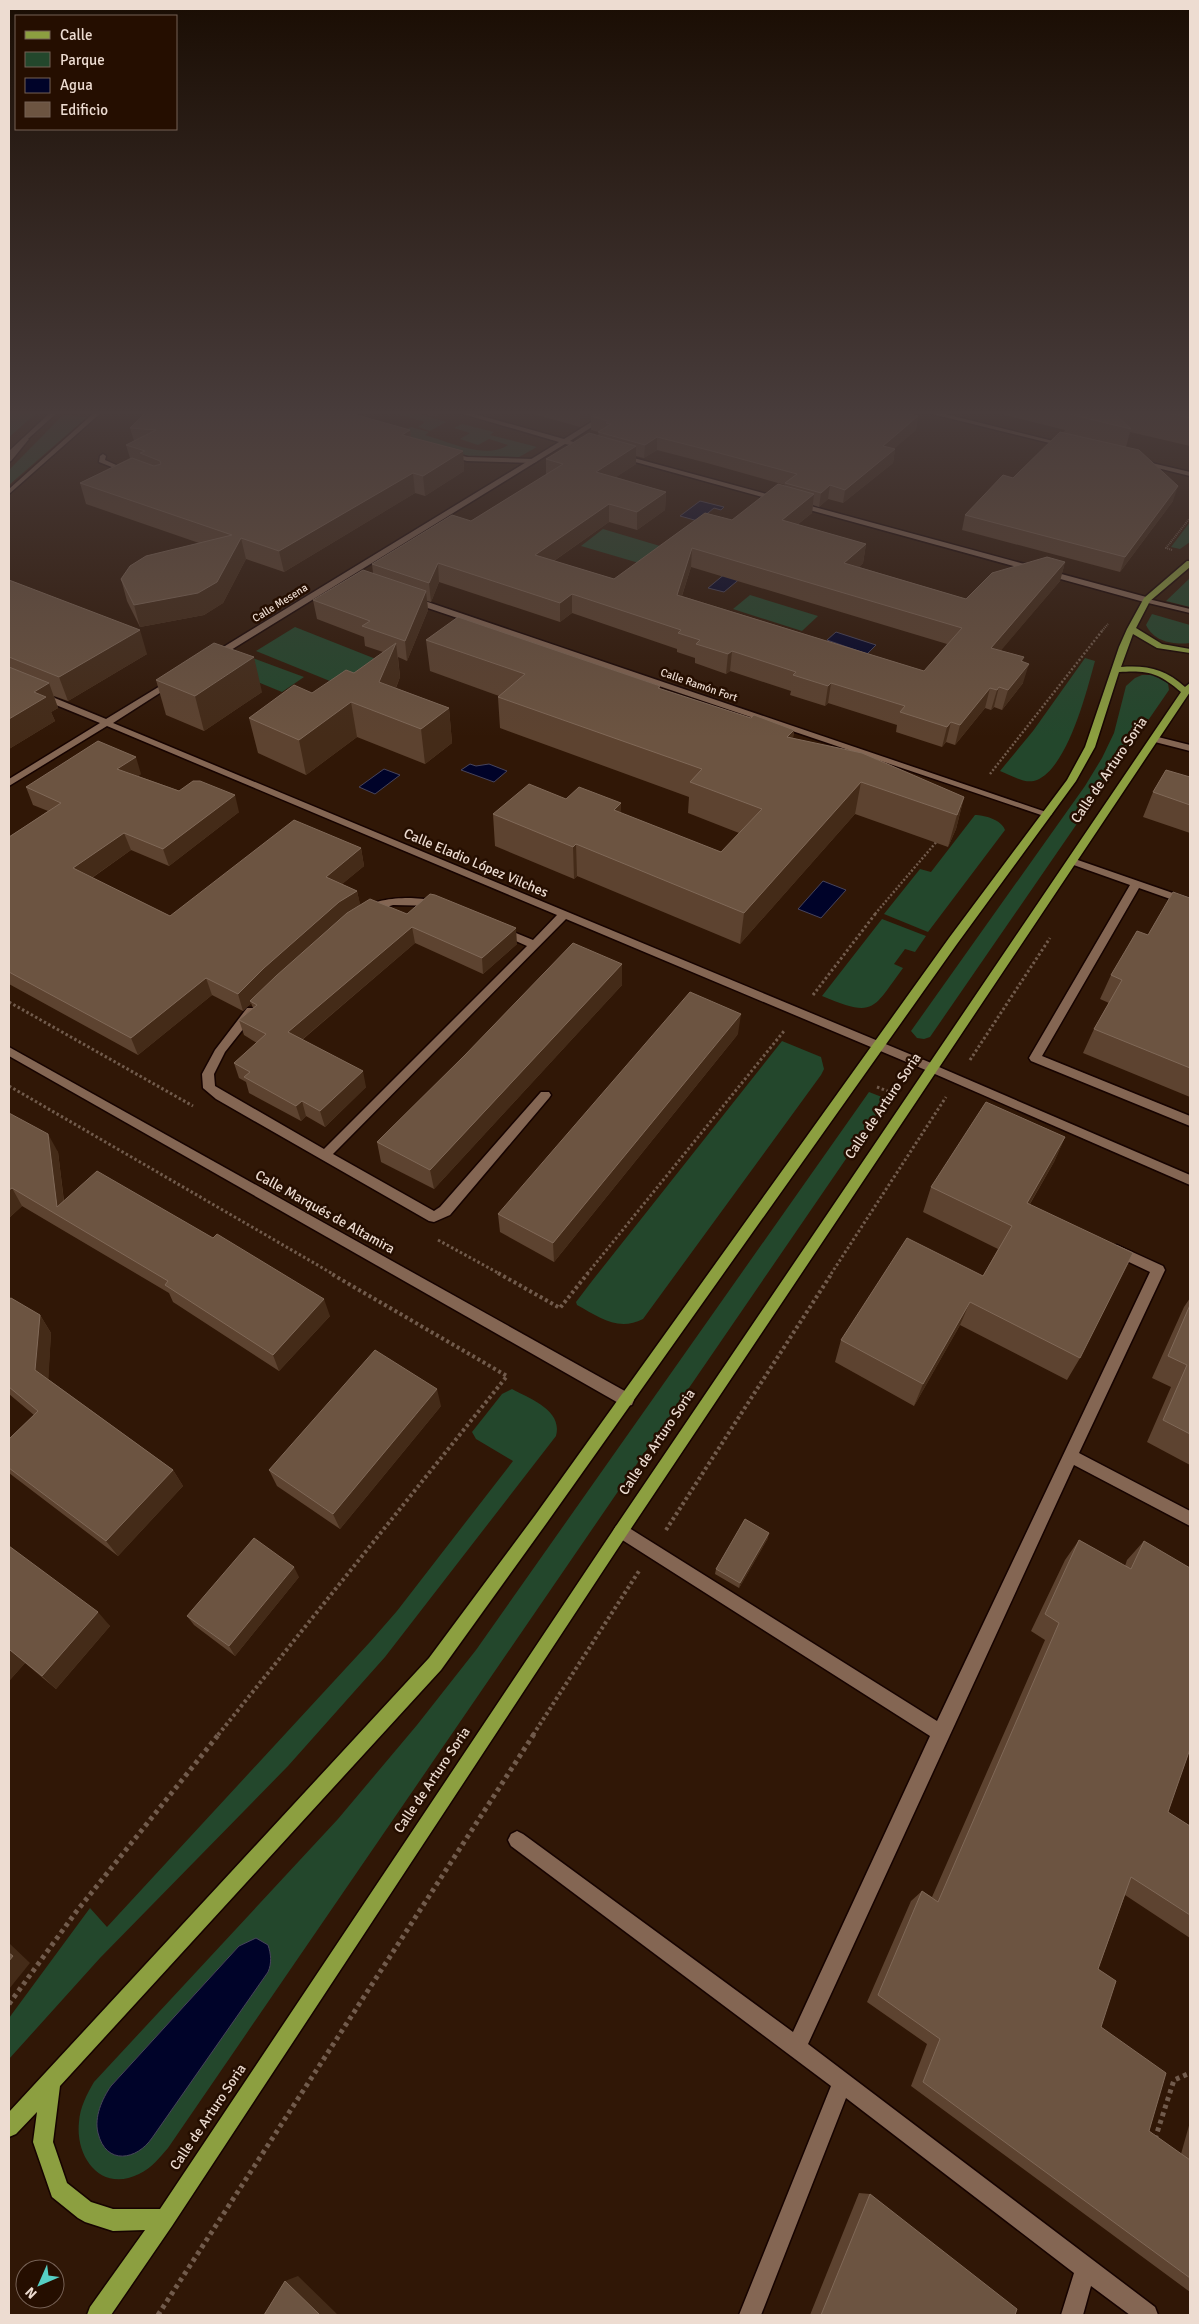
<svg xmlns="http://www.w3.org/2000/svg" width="1199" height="2324" font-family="Signika,sans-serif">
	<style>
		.green { fill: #23472c; fill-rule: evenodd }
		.water { fill: #000329; stroke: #47445b }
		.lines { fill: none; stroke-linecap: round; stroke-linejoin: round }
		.service-casing { stroke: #160300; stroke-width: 3 }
		.minor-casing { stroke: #160300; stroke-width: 3 }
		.tertiary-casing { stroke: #160300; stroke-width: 3 }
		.primary-casing { stroke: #160300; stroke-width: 3 }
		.path-far4 { stroke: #715b4c; stroke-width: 2; stroke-dasharray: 1 1; stroke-linecap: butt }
		.path-far3 { stroke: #715b4c; stroke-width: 2.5; stroke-dasharray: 2 2; stroke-linecap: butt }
		.path-far2 { stroke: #715b4c; stroke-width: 3; stroke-dasharray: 2.5 2.5; stroke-linecap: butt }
		.path-far1 { stroke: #715b4c; stroke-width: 4; stroke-dasharray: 3 3; stroke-linecap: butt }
		.path { stroke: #715b4c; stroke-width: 5; stroke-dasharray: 4 4; stroke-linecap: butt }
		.service { fill: #846653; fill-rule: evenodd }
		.minor { fill: #846653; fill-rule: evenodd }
		.tertiary { fill: #846653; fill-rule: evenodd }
		.primary { fill: #8c9f40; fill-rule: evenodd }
		.wall { fill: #5d4330; fill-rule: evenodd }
		.shaded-wall { fill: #442b18 }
		.building { fill: #6c5441; stroke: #806958; fill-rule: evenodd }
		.labels { text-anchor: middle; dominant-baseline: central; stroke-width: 5; stroke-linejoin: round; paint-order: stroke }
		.far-street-label { font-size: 11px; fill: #eddcd1; stroke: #250e00 }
		.street-label { font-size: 14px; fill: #eddcd1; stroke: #250e00 }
	</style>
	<rect width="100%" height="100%" fill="#301706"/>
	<!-- green -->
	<g class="green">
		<polygon points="9,411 39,411 9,437"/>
		<polygon points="387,411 409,411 446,422 430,431 418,427 425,422"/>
		<polygon points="63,415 87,417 9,485 9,470"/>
		<path d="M462 424 494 432 490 435 537 447 519 457 469 456 394 436 411 427 429 432 425 435C450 442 485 460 508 445L489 439 478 445 460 439 470 433 454 428Z"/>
		<polygon points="1190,522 1190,542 1180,549 1171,547"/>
		<polygon points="603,529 670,549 649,566 581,546"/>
		<polygon points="1190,578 1190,607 1166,601"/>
		<polygon points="750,595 818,616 802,631 733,609"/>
		<path d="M1152 614 1190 625V643C1174 645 1154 642 1146 625Z"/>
		<polygon points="295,627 391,665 352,690 256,651"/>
		<polygon points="250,657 304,677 282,692 228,670"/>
		<path d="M1085 658 1095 661C1087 690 1068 767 1037 780 1026 785 1011 775 1000 771L1033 731Z"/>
		<polygon points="1142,675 1154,675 1168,683 1169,690 930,1037 924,1039 917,1038 911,1031 1085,786 1102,758 1114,733 1126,686 1135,678"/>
		<path d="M975 815C984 815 1002 820 1005 830L928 932 884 914 920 869 931 872Z"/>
		<path d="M882 919 926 936 915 952 905 949 894 964 903 968C872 1010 875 1018 822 996Z"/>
		<path d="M782 1041 821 1057 824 1069 821 1075 643 1319C618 1332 599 1317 577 1305L576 1302 592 1281Z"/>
		<path d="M869 1092 887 1099 168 2148C159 2158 152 2168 139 2174 101 2193 75 2157 79 2122 80 2107 87 2094 94 2082L338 1819 417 1725 476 1650ZM239 1946 268 1972 208 2057 97 2131C98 2114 101 2101 111 2086Z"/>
		<path d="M512 1389C530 1399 563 1410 556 1436L385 1657 288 1766 100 1958 9 2059V2018L90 1908 107 1927 370 1642 397 1611 513 1461 476 1439 472 1432 502 1394Z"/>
	</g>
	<!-- water -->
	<g class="water">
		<polygon points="700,501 724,507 721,510 714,508 698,521 680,516"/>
		<polygon points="726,573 742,577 724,592 708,588"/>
		<polygon points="836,632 876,645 867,654 827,640"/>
		<polygon points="470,764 476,766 489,764 507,771 494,782 461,770"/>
		<polygon points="384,769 400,775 375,794 359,787"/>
		<polygon points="823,881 846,890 821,918 798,909"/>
		<path d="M256 1938 268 1945C271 1954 272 1963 268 1972L152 2138C137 2160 106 2166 98 2133 94 2117 102 2099 111 2086L239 1946Z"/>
	</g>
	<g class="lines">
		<defs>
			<g id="service">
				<polygon points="447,452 467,457 534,459 537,461 534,463 467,461 445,455 444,454"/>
				<polygon points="103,454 106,456 105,460 132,472 127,473 99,462 100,456"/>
				<polygon points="1154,736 1190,745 1190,751 1151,741 1151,737"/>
				<polygon points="1072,858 1190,899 1190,906 1139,888 1042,1056 1190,1116 1190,1126 1031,1061 1029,1058 1130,885 1068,863 1067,861"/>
				<polygon points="932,1064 1190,1175 1190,1185 928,1071 926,1068 928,1065"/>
				<polygon points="1117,1245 1163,1266 1165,1270 1079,1453 1190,1511 1190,1526 1074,1465 808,2044 1155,2307 1158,2315 1130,2315 1091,2286 1083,2315 1061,2315 1074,2273 846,2098 761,2315 739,2315 831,2086 511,1846 508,1840 511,1834 517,1831 523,1834 793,2032 930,1736 616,1536 613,1531 616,1526 621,1524 626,1526 937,1721 1150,1272 1112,1254 1110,1250 1112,1246"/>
			</g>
			<g id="minor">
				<polygon points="453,411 464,411 564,439 609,411 617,411 570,441 590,447 590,449 565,444 218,658 212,658 212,654 559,442"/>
				<polygon points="920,411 933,411 1069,445 1066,447"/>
				<polygon points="24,438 29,439 11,461 9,462 9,456"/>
				<polygon points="619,454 1150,598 1151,600 1144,602 617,457 617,455"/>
				<polygon points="1139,460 1190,472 1190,476 1137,463 1136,462"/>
				<polygon points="410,598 416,598 1052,814 1047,817 1044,816 410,602"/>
				<polygon points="170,680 177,682 113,723 936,1065 938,1068 936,1071 928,1071 566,919 333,1154 434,1211 440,1207 541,1092 549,1092 551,1095 549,1098 450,1215 434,1222 429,1221 216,1099 203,1088 202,1074 215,1050 247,1008 255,1008 257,1011 255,1014 225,1052 214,1074 215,1086 324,1149 527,946 498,933 498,929 506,929 533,940 557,915 107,726 9,786 9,779 100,723 39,698 39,694 45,694 106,719"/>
				<path d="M411 898 438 900 443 903 438 906 393 905 368 913 363 910C374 899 396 898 411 898Z"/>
				<polygon points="9,1047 632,1395 634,1400 632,1405 627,1406 622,1405 9,1056"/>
			</g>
			<g id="tertiary">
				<polygon points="52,411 59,411 9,456 9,451"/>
				<polygon points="96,411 103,411 9,494 9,489"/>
				<polygon points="1144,598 1190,609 1190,613 1144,602"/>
			</g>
			<path id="primary" d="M1187 561H1190V567L1150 601 1136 628 1162 644 1190 649V653L1157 648 1133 634 1121 667C1147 665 1165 669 1185 687L1190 683V692L626 1536 172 2226 111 2315H87L90 2307 145 2230 113 2231 85 2222 78 2218 52 2197 33 2142 37 2112 16 2134 9 2137V2112L429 1658 536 1514 949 938 1067 780 1085 747 1119 647 1127 629 1144 598ZM1119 672C1148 670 1159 673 1181 692L616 1526 160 2209H113L91 2202 67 2183 53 2142 60 2086 441 1670 546 1524 957 944 1076 781 1095 747Z"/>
		</defs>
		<!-- service casing -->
		<use href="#service" class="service-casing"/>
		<!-- minor casing -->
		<use href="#minor" class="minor-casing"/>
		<!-- tertiary casing -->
		<use href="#tertiary" class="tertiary-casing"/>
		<!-- primary casing -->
		<use href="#primary" class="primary-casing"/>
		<!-- path-far4 -->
		<g class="path-far4">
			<polyline points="418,411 436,416"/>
			<polyline points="1172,550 1166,548 1190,518"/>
			<polyline points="1101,632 1108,624"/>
		</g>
		<!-- path-far3 -->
		<g class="path-far3">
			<polyline points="990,774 1102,631"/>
			<polyline points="875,914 938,840"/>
		</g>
		<!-- path-far2 -->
		<g class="path-far2">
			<polyline points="813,995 876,913"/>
			<polyline points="9,1002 193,1106"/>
			<polyline points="970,1060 1050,938"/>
			<polyline points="9,1086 333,1274"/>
			<polyline points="877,1087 890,1092"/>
			<polyline points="438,1240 500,1274"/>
			<polyline points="587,1274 784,1031"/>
			<polyline points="831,1274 946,1097"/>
		</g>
		<!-- path-far1 -->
		<g class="path-far1">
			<polyline points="498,1273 560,1308 588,1273"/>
			<polyline points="666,1530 832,1273"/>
			<polyline points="218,1735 507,1376 330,1273"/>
			<polyline points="533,1735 639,1571"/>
		</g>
		<!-- path -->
		<g class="path">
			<polyline points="9,2004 76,1912 219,1734"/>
			<polyline points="1155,2139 1174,2080 1190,2073"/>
			<polyline points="158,2315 534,1734"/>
		</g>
		<!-- service -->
		<use href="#service" class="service"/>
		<!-- minor -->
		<use href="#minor" class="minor"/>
		<!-- tertiary -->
		<use href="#tertiary" class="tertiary"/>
		<!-- primary -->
		<use href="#primary" class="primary"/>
	</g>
	<!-- wall -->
	<g class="wall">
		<path d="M523 411H897L918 416 916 430 893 449H895L893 463 843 503 828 499 819 507 813 505 812 513 797 525 866 544 863 563 859 567 966 599 1065 562 1060 581 1000 651 1022 662 1023 683 1002 710 994 707 991 710 985 708 955 745 946 742 942 747 896 732 897 725 828 703 825 706 790 695 791 691 730 671 726 674 695 663V658L677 652V649L572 613 560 622 439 582 431 602 427 601 428 610 407 661 398 657 400 677 396 688 449 708 452 743 425 764 357 737 306 775 258 753 249 718 312 693 354 673 383 652 365 646 364 637 317 619 313 600 373 573 372 564 471 521 546 475V459L598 436 599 432 591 430V420L580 427ZM657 450 707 463 785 485V486L732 520 614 579 554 561 609 522 637 530 665 510 666 492 616 477 636 464V456L644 458ZM691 567 947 644 924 671 682 596Z"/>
		<polygon points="989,411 1190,411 1190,446 1130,432 1126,447 1173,501 1120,572 962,530 965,515 1013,478 1064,432 1065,430"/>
		<polygon points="130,428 410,430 411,438 463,451 464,471 425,496 415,493 284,572 246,559 223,603 204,615 140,627 127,601 121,579 199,543 86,504 80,483 130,458 126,445 134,441"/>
		<polygon points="9,580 147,654 68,701 54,696 58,708 51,712 55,721 9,749"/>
		<polygon points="426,640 660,686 660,689 751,718 794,730 793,738 964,797 956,829 948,847 855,814 740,944 577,876 574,879 495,846 493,814 566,799 621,803 620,813 721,852 739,833 688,813 689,797 500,728 498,697 499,696 430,671"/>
		<polygon points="156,680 262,692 204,731 166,715"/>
		<polygon points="141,774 138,776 239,812 169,866 131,850 92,878 170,916 361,848 364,866 342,884 357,891 360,905 407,914 517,944 483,974 415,943 302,1040 366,1087 325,1127 306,1116 301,1121 249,1093 246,1082 239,1078 234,1063 257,1043 244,1035 239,1020 253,1008 251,1003 243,1011 212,995 138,1055 9,984 9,837 48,811 33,805 26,787"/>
		<polygon points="1190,777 1190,833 1143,817 1153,792"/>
		<polygon points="1190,898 1190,1097 1083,1053 1094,1029 1109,1003 1100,999 1111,975 1148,935"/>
		<polygon points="622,964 622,985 434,1189 381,1162 377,1142"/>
		<polygon points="738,1034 554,1262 500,1232 498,1214"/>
		<polygon points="9,1113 58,1152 64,1201 330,1316 279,1371 173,1302 169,1293 22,1206 9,1218"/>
		<polygon points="1065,1137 1054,1162 1030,1204 1080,1358 1067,1380 960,1325 914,1406 835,1362 841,1340 983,1276 998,1249 923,1212 931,1187"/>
		<polygon points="1190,1298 1190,1465 1147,1442 1171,1387 1152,1378 1184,1307"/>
		<polygon points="9,1299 40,1315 51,1333 48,1379 173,1470 183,1486 118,1556 9,1473 9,1439 34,1415 9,1394"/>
		<polygon points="441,1406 340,1529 277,1486 269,1470"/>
		<polygon points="768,1538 739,1588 715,1574 716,1569"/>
		<polygon points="1079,1540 1125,1566 1127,1560 1144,1541 1168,1812 1190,1826 1190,1938 1125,1895 1098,1969 1101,2027 1149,2131 1181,2154 1190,2122 1190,2292 911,2086 927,2044 867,2002 911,1901 922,1891 932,1897 1045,1640 1031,1631 1065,1560"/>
		<polygon points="9,1546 110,1626 56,1689 25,1663 9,1681"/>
		<polygon points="299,1577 235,1656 194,1625 187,1616"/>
		<polygon points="859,2193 870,2194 1015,2315 810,2315"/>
	</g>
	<!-- shaded-wall -->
	<g class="shaded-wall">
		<polygon points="584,411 605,411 591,416 591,420 580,427 580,414"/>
		<polygon points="918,416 916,430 881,460 883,446"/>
		<polygon points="410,430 412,450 402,435"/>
		<polygon points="657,437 657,450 644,458 645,445"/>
		<polygon points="636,446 636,464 596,490 596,472"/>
		<polygon points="895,449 893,463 843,503 845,490"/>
		<polygon points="463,451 464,471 425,496 423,476"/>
		<polygon points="413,473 415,493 284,572 279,551"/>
		<polygon points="830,485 828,499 819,507 821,493"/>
		<polygon points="1178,486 1173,501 1120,572 1125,557"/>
		<polygon points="666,492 665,510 637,530 637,512"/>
		<polygon points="814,494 812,513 779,539 782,520"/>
		<polygon points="609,504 609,522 535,574 535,555"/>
		<polygon points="241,538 246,559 223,603 204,615 140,627 134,605"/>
		<polygon points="866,544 863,563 841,582 844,563"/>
		<polygon points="692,548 691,567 676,614 677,595"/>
		<polygon points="1065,562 1060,581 986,668 991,648"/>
		<polygon points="438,563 439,582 431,602 429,583"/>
		<polygon points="426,591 428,610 407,661 405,641"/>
		<polygon points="572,594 572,613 560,622 560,603"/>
		<polygon points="140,630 147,654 68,701 59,677"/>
		<polygon points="396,643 400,677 385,715 379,682"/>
		<polygon points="732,651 730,671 726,674 728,654"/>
		<polygon points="254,657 262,692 204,731 195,696"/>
		<polygon points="1024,657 1018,677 1029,664 1023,683 1002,710 1008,690 1021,661"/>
		<polygon points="49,683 58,708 51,712 55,721 9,749 9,719 34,692"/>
		<polygon points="831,683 828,703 825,706 828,686"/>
		<polygon points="999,687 994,707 991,710 997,690"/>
		<polygon points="990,688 985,708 955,745 960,725"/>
		<polygon points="351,702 357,737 306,775 299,740"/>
		<polygon points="449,708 452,743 425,764 421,729"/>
		<polygon points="951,722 946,742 942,747 947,727"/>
		<polygon points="794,730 790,761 787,737"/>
		<polygon points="136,757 141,774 123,786 117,769"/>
		<polygon points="861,782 855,814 740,944 744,913"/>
		<polygon points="235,795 239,812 169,866 163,849"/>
		<polygon points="964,797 956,829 948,847 957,815"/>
		<polygon points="621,803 620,835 614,810"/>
		<polygon points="124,833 131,850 80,886 73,868"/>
		<polygon points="576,844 577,876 574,879 573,847"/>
		<polygon points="361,848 364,866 330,894 326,877"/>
		<polygon points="357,891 361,908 250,1001 251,1003 243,1011 238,994 264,968 339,902"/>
		<polygon points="412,927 415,943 292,1048 288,1032"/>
		<polygon points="516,928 517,944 483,974 482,958"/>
		<polygon points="622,964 622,985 434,1189 430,1170"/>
		<polygon points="206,978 212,995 138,1055 131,1038"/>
		<polygon points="741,1014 738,1034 554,1262 553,1243"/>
		<polygon points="363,1071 366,1087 325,1127 320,1111"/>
		<polygon points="302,1101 306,1116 301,1121 296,1106"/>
		<polygon points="48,1134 58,1152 66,1220 57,1207"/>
		<polygon points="1065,1137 1054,1162 1016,1227 1027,1203"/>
		<polygon points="12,1188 22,1206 9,1218 9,1190"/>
		<polygon points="324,1299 330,1316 279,1371 273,1355"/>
		<polygon points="970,1302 960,1325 914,1406 923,1384"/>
		<polygon points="40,1315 51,1333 48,1388 35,1370"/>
		<polygon points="437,1389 441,1406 340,1529 333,1514"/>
		<polygon points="173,1470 183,1486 118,1556 106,1541"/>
		<polygon points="769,1533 768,1538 739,1588 740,1583"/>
		<polygon points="294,1567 299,1577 235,1656 229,1646"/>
		<polygon points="98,1612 110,1626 56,1689 42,1676"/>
		<polygon points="10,1650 25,1663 9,1681 9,1652"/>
		<polygon points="9,1943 30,1963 9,1989"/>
		<polygon points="298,2276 338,2315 320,2315 285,2281"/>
	</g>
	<!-- building -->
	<g class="building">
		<polygon points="147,411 343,411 410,430 402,435 463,451 423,476 413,473 279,551 241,538 217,582 198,593 134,605 121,579 130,566 146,556 232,535 80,483 132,458 154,466 161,464 160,461 140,453 145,451 126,445 156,430 130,428"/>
		<polygon points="572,411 584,411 580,414"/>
		<polygon points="599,411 897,411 918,416 883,446 895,449 845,490 830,485 821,493 785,483 797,474 708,450 657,437 645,445 598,432 611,424 606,423 608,421 591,416"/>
		<polygon points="1072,411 1112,411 1131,429 1069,414"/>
		<polygon points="1159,411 1190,411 1190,418"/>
		<polygon points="1060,432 1139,450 1178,486 1125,557 965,515 1003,475 1013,478"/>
		<path d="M589 433 636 446 596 472 666 492 637 512 609 504 535 555 614 579 705 513 732 520 778 484 814 494 782 520 866 544 844 563 966 599 992 573 1047 557 1065 562 991 648 1024 657 1021 661 1029 664 1008 690 999 687 997 690 990 688 960 725 951 722 947 727 900 712 905 706 831 683 828 686 793 675 796 672 732 651 728 654 696 644 700 640 678 633 681 630 572 594 560 603 438 563 429 583 372 564 452 515 471 521 563 464 546 459ZM692 548 962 628 924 671 677 595Z"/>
		<polygon points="363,570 426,591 405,641 362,626 370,621 313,600"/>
		<polygon points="9,580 140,630 59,677 9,657"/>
		<polygon points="458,617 660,686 658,688 751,718 754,715 794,730 787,737 862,753 964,797 957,815 861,782 744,913 576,844 573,847 493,814 529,784 566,799 579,787 621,803 614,810 721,852 762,809 690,782 702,769 498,697 525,674 426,640"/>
		<polygon points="214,643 254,657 195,696 156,680"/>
		<polygon points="396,643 379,682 449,708 421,729 351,702 299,740 249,718 294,685 312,693 346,670 354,673"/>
		<polygon points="9,667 49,683 34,692 46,697 9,719"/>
		<polygon points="98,741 136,757 117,769 179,791 193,781 200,781 235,795 163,849 124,833 73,868 170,916 294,820 361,848 326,877 357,891 339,902 264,968 238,994 206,978 131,1038 9,972 9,837 61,803 26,787"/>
		<polygon points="1166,770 1190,777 1190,805 1153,792"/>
		<polygon points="1173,892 1190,898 1190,1068 1094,1029 1122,980 1111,975 1137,931 1148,935"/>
		<polygon points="430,894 435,895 516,928 482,958 412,927 288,1032 363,1071 320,1111 302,1101 296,1106 244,1077 250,1072 234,1063 266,1034 239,1020 257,1005 250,1001 276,976 347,913 370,899 407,914"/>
		<polygon points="573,943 622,964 430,1170 377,1142 465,1055"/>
		<polygon points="690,992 741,1014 553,1243 498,1214"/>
		<polygon points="986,1102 1065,1137 1027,1203 1133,1253 1080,1358 970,1302 923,1384 841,1340 907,1238 983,1276 1012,1226 931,1187"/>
		<polygon points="9,1113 48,1134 57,1207 97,1171 213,1238 217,1234 324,1299 273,1355 165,1285 168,1281 12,1188 9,1190"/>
		<polygon points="11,1298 40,1315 35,1370 173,1470 106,1541 9,1468 9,1439 38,1411 9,1387 9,1299"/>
		<polygon points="1190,1305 1190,1434 1163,1420 1187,1365 1168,1356"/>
		<polygon points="375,1350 437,1389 333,1514 269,1470"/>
		<polygon points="745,1519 769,1533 740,1583 716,1569"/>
		<polygon points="254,1538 294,1567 229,1646 187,1616"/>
		<polygon points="1079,1540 1131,1569 1144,1541 1190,1568 1190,1749 1168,1812 1190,1826 1190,1915 1131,1877 1098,1969 1116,1981 1101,2027 1166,2073 1149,2131 1190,2160 1190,2278 923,2082 940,2039 878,1995 922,1891 938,1902 1059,1623 1045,1614"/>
		<polygon points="9,1546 98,1612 42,1676 10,1650 9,1652"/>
		<polygon points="9,1953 13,1956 9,1961"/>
		<polygon points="870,2194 1017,2309 1015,2315 821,2315"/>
		<polygon points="285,2281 320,2315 264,2315"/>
	</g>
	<!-- sky -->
	<linearGradient id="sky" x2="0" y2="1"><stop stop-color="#1a0d03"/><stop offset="0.56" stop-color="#483c3b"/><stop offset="1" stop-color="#483c3b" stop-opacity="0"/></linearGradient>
	<rect width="1199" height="737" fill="url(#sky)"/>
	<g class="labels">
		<!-- far-street labels -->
		<g class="far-street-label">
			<text transform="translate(280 603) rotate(-32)">Calle Mesena</text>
			<text transform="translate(699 685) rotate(19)">Calle Ramón Fort</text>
		</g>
		<!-- street labels -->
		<g class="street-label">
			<text transform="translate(1109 770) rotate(-56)">Calle de Arturo Soria</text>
			<text transform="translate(476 863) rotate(23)">Calle Eladio López Vilches</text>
			<text transform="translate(883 1106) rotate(-56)">Calle de Arturo Soria</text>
			<text transform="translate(325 1212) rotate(29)">Calle Marqués de Altamira</text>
			<text transform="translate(657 1442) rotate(-56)">Calle de Arturo Soria</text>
			<text transform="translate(432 1780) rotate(-56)">Calle de Arturo Soria</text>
			<text transform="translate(208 2117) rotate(-56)">Calle de Arturo Soria</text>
		</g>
	</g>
	<!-- border -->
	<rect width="1199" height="2324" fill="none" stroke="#eddcd1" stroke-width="20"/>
	<!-- legend -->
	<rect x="15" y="15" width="162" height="115" fill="#250e00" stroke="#756054"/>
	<rect x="25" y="31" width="25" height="8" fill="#8c9f40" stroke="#756054"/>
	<text x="60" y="40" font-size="15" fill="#eddcd1">Calle</text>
	<rect x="25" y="52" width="25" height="15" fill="#23472c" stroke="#756054"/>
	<text x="60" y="65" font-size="15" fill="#eddcd1">Parque</text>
	<rect x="25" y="78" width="25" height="15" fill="#000329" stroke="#756054"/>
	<text x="60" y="90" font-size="15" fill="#eddcd1">Agua</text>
	<rect x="25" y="102" width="25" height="15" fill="#6c5441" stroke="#756054"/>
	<text x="60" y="115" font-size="15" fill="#eddcd1">Edificio</text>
	<!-- north arrow -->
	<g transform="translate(40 2284) rotate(225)"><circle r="24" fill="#250e00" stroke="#756054"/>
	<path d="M0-4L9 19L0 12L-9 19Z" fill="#56cec3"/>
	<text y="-8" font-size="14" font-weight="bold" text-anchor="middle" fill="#eddcd1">N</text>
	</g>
</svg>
